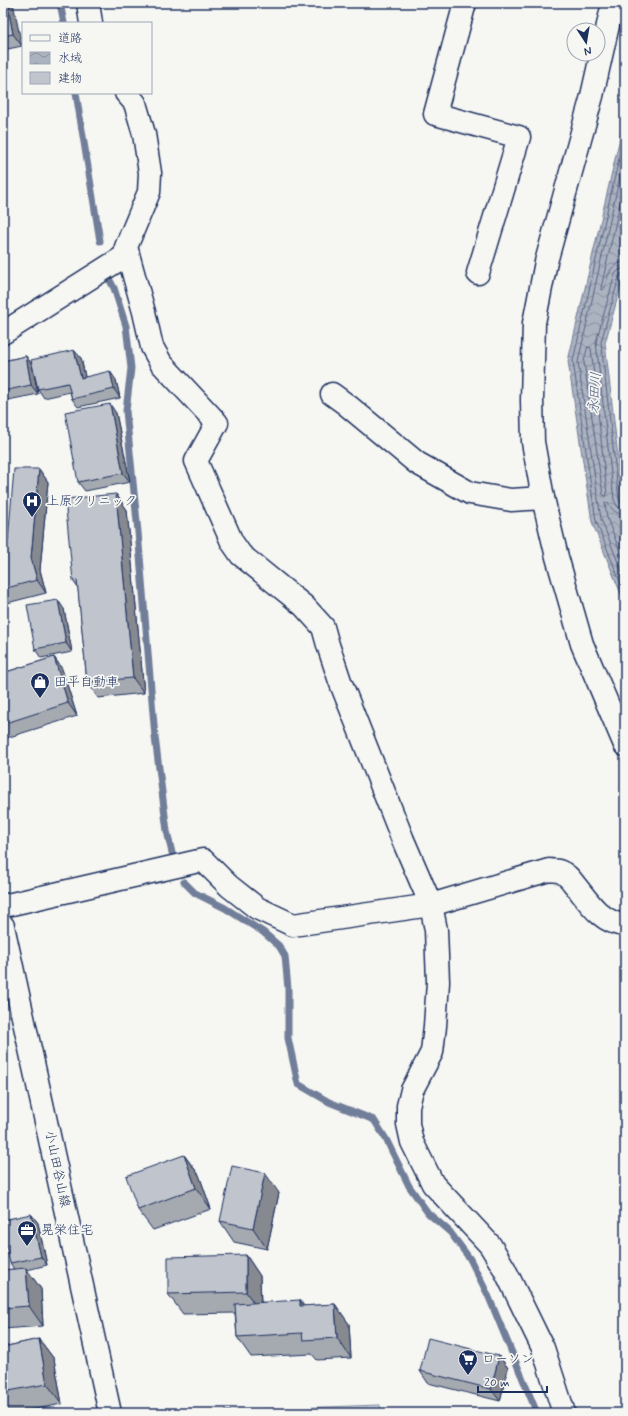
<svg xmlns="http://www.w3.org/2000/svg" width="628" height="1416" font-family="Mynerve,'Klee One',sans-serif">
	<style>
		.grass { fill: url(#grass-dots); stroke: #78849e }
		.water { fill: url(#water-waves); stroke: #717e99 }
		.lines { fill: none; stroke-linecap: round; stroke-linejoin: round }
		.shore { stroke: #556385; stroke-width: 1 }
		.stream { stroke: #717e99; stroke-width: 7 }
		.minor-casing { stroke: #1b2f5e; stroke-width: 25 }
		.secondary-casing { stroke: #1b2f5e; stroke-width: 25 }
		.minor { stroke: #f6f6f2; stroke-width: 22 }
		.secondary { stroke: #f6f6f2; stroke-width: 22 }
		.wall { fill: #a5a9b0; stroke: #1b2f5e }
		.shaded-wall { fill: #868990; stroke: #1b2f5e }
		.building { fill: #c0c4cd; stroke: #1b2f5e }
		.labels { text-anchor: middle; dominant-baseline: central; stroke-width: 3.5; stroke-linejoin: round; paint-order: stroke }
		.poi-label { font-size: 13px; fill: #1b2f5e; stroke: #f6f6f2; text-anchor: start }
		.street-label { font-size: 13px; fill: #1b2f5e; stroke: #f6f6f2 }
		.water-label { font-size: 14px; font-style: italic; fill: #46567b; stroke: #f6f6f2 }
	</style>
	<defs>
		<pattern id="grass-dots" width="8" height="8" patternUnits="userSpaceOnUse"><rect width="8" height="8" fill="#d6d9dd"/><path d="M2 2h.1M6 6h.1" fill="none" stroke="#b7bbc0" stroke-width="1.8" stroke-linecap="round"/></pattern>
		<pattern id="water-waves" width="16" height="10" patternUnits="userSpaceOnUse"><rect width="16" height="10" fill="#abb2c0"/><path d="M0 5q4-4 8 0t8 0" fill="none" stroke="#8a919f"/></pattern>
	</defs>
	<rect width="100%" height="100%" fill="#f6f6f2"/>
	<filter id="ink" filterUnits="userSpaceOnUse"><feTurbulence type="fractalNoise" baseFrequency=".025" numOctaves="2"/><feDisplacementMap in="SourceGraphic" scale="8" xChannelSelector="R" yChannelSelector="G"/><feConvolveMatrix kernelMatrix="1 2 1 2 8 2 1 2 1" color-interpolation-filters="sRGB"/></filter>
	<g filter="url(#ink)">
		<!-- grass -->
		<polygon class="grass" points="380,1405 381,1413 162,1413"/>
		<!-- water -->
		<polygon class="water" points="625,116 625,271 605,343 625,517 625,604 592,522 568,361"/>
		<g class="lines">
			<!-- shore -->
			<g class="shore">
				<polyline points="625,132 573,361 596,521 625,594"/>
				<polyline points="625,154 578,362 601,519 625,580"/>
				<path d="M625 181 601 288V290L604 289C608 277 609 263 625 262"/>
				<polyline points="625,268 619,270 615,274 596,342 614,500 618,507 625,509"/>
				<polyline points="625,273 621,274 619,277 601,342 619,500 621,503 625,504"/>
				<polygon points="588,347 591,348 607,494 606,496 603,495 584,362"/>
				<path d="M625 515C616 514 612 510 608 503H605L607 518 625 564"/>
			</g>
			<!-- stream -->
			<g class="stream">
				<polyline points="60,3 64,23"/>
				<polyline points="76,93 100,241"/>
				<polyline points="107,275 114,288 126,326 131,368 126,411 130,452 138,532 155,737 167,831 172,853"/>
				<polyline points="184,882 195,893 225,908 263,932 279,946 285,956 288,989 288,1038 298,1084 329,1102 374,1120 386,1139 409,1186 428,1213 450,1232 470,1259 488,1295 537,1413"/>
			</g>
			<defs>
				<g id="minor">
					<polyline points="88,3 91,23"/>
					<polyline points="465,3 435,114 519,137 478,273"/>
					<polyline points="613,3 592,96 546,262 534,323 532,400 533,442 543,498 557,557 582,644 625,745"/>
					<polyline points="126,93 135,103 144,134 150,173 149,192 126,247 144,312 152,347 161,363 217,423 196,461 232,542 241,555 304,606 323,627 328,645 340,681 403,840 431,905 436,930 438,982 435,1026 432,1052 412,1090 408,1106 408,1124 412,1142 433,1184 490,1245 504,1268 543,1348 564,1413"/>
					<polyline points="3,333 128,254"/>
					<polyline points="332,394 347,405 417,463 470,493 511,500 543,498"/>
					<path d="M3 906 203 860 229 886 257 908 293 925 431 905 549 870C553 871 558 870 561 872 567 874 571 880 575 885 589 902 601 923 625 925"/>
				</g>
				<polyline id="secondary" points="3,926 110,1413"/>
			</defs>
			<!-- minor casing -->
			<use href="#minor" class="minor-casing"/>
			<!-- secondary casing -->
			<use href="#secondary" class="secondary-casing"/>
			<!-- minor -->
			<use href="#minor" class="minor"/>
			<!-- secondary -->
			<use href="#secondary" class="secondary"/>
		</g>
		<!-- wall -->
		<g class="wall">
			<polygon points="3,3 22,46 3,50"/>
			<polygon points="26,356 32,365 38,394 3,401 3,361"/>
			<polygon points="81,358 85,377 116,380 120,398 78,407 72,399 70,392 44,398 38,389"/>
			<polygon points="116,413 130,482 85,491 78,482"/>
			<polygon points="39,469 48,482 40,570 46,593 3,604 3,542 8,541"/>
			<polygon points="116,494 127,510 144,693 98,698 87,682 78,588 73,581"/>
			<polygon points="64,609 72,652 41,658 35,649"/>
			<polygon points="54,657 62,669 77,716 3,739 3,673"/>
			<polygon points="184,1155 199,1175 211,1209 153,1230 138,1210"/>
			<polygon points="279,1193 267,1249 234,1242 220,1221"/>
			<polygon points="31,1214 38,1223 47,1265 27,1270 41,1289 43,1326 3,1329 3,1270 14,1269 10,1263"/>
			<polygon points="246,1255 260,1276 261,1302 304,1306 335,1304 349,1324 351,1358 317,1360 312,1354 251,1357 237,1337 235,1313 183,1314 168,1294"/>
			<polygon points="39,1339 54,1359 62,1404 14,1413 6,1413 3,1408 3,1347"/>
			<polygon points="499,1356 508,1368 500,1401 428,1383 420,1371"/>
		</g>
		<!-- shaded-wall -->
		<g class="shaded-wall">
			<polygon points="7,3 13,3 22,46 13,34"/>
			<polygon points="74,350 81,358 87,386 81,378"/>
			<polygon points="26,356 32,365 38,394 31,385"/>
			<polygon points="110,371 116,380 120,398 114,389"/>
			<polygon points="110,404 116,413 130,482 123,473"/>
			<polygon points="39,469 48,482 40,570 46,593 37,580 31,558"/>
			<polygon points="116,494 127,510 144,693 133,678"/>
			<polygon points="58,600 64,609 72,652 66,643"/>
			<polygon points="54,657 62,669 77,716 68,703"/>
			<polygon points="184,1155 199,1175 211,1209 196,1188"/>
			<polygon points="265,1173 279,1193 267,1249 253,1228"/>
			<polygon points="31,1214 38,1223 47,1265 41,1257"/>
			<polygon points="246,1255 260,1276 261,1313 246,1292"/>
			<polygon points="26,1268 41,1289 43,1326 29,1306"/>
			<polygon points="300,1300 314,1321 300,1306"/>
			<polygon points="335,1304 349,1324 351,1358 337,1338"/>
			<polygon points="39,1339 54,1359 62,1404 47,1384"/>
			<polygon points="499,1356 508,1368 500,1401 491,1389"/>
		</g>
		<!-- building -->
		<g class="building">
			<polygon points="3,3 7,3 13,34 3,36"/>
			<polygon points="74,350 81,378 110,371 114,389 72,399 68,383 38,389 31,360"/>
			<polygon points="26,356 31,385 3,391 3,361"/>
			<polygon points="110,404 123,473 78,482 65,412"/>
			<polygon points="14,469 39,469 31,558 37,580 3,589 3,542 8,541"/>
			<polygon points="116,494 133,678 87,682 77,580 73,581 65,499"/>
			<polygon points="58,600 66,643 35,649 27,605"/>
			<polygon points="54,657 68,703 3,724 3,673"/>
			<polygon points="184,1155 196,1188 138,1210 126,1176"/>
			<polygon points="232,1166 265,1173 253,1228 220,1221"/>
			<polygon points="31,1214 41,1257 10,1263 3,1232 3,1220"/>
			<polygon points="246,1255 246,1292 168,1294 168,1257"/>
			<polygon points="26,1268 29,1306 3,1308 3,1270"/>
			<polygon points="300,1300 300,1306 335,1304 337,1338 303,1340 302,1333 237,1337 235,1304"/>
			<polygon points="428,1338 499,1356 491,1389 420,1371"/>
			<polygon points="39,1339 47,1384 3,1392 3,1347"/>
		</g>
	</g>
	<!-- icons -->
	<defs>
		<symbol id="hospital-pin" viewBox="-11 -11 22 30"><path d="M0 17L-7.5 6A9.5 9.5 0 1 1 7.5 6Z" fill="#1b2f5e" stroke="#f6f6f2"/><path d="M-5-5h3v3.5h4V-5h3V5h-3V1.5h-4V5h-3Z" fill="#fff"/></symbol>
		<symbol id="shop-pin" viewBox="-11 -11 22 30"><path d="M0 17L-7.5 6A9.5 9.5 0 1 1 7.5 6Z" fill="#1b2f5e" stroke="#f6f6f2"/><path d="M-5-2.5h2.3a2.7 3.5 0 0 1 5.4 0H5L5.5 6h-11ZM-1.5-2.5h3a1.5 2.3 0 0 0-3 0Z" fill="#fff"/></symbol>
		<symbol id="office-pin" viewBox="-11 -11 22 30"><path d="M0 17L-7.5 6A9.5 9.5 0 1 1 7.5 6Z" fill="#1b2f5e" stroke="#f6f6f2"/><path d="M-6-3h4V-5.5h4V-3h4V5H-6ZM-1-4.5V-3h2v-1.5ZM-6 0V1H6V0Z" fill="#fff"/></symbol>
		<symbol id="supermarket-pin" viewBox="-11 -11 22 30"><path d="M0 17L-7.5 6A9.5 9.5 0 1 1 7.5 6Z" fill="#1b2f5e" stroke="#f6f6f2"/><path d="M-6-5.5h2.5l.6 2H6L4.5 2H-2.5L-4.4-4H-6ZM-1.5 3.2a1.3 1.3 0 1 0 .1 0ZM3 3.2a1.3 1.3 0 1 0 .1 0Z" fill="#fff"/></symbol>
	</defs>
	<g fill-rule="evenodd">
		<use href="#hospital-pin" x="21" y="490" width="22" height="30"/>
		<use href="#shop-pin" x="29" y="671" width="22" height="30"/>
		<use href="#office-pin" x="16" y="1219" width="22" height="30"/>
		<use href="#supermarket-pin" x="457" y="1348" width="22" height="30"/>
	</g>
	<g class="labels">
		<!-- poi labels -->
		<g class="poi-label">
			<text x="46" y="501">上原クリニック</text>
			<text x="54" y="682">田平自動車</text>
			<text x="41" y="1230">晃栄住宅</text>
			<text x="482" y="1359">ローソン</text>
		</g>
		<!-- street labels -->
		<g class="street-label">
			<text transform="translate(57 1169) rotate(78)">小山田谷山線</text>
		</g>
		<!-- water labels -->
		<g class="water-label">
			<text transform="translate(595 393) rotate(-86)">永田川</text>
		</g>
	</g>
	<!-- margin -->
	<rect width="628" height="1416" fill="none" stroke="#f6f6f2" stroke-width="16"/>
	<rect x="8" y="8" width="612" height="1400" fill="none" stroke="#1b2f5e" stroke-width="1.5" filter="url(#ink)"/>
	<!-- legend -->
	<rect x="22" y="22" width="130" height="72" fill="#f6f6f2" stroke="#9ea6b7"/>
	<rect x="30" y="35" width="20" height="6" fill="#f6f6f2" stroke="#9ea6b7"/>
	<text x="58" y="42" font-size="12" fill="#1b2f5e">道路</text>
	<rect x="30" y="52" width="20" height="12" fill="url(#water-waves)" stroke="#9ea6b7"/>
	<text x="58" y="62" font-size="12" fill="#1b2f5e">水域</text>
	<rect x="30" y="72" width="20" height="12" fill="#c0c4cd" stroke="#9ea6b7"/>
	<text x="58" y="82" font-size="12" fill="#1b2f5e">建物</text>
	<!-- north arrow -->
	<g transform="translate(586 42) rotate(168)"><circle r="19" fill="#f6f6f2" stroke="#9ea6b7"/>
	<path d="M0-3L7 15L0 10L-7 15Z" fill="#1b2f5e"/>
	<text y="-6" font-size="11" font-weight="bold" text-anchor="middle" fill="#1b2f5e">N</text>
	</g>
	<!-- scale -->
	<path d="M478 1386v6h69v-6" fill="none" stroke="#1b2f5e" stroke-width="2"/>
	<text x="484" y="1386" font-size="12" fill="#1b2f5e" stroke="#f6f6f2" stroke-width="3" paint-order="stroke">20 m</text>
</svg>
